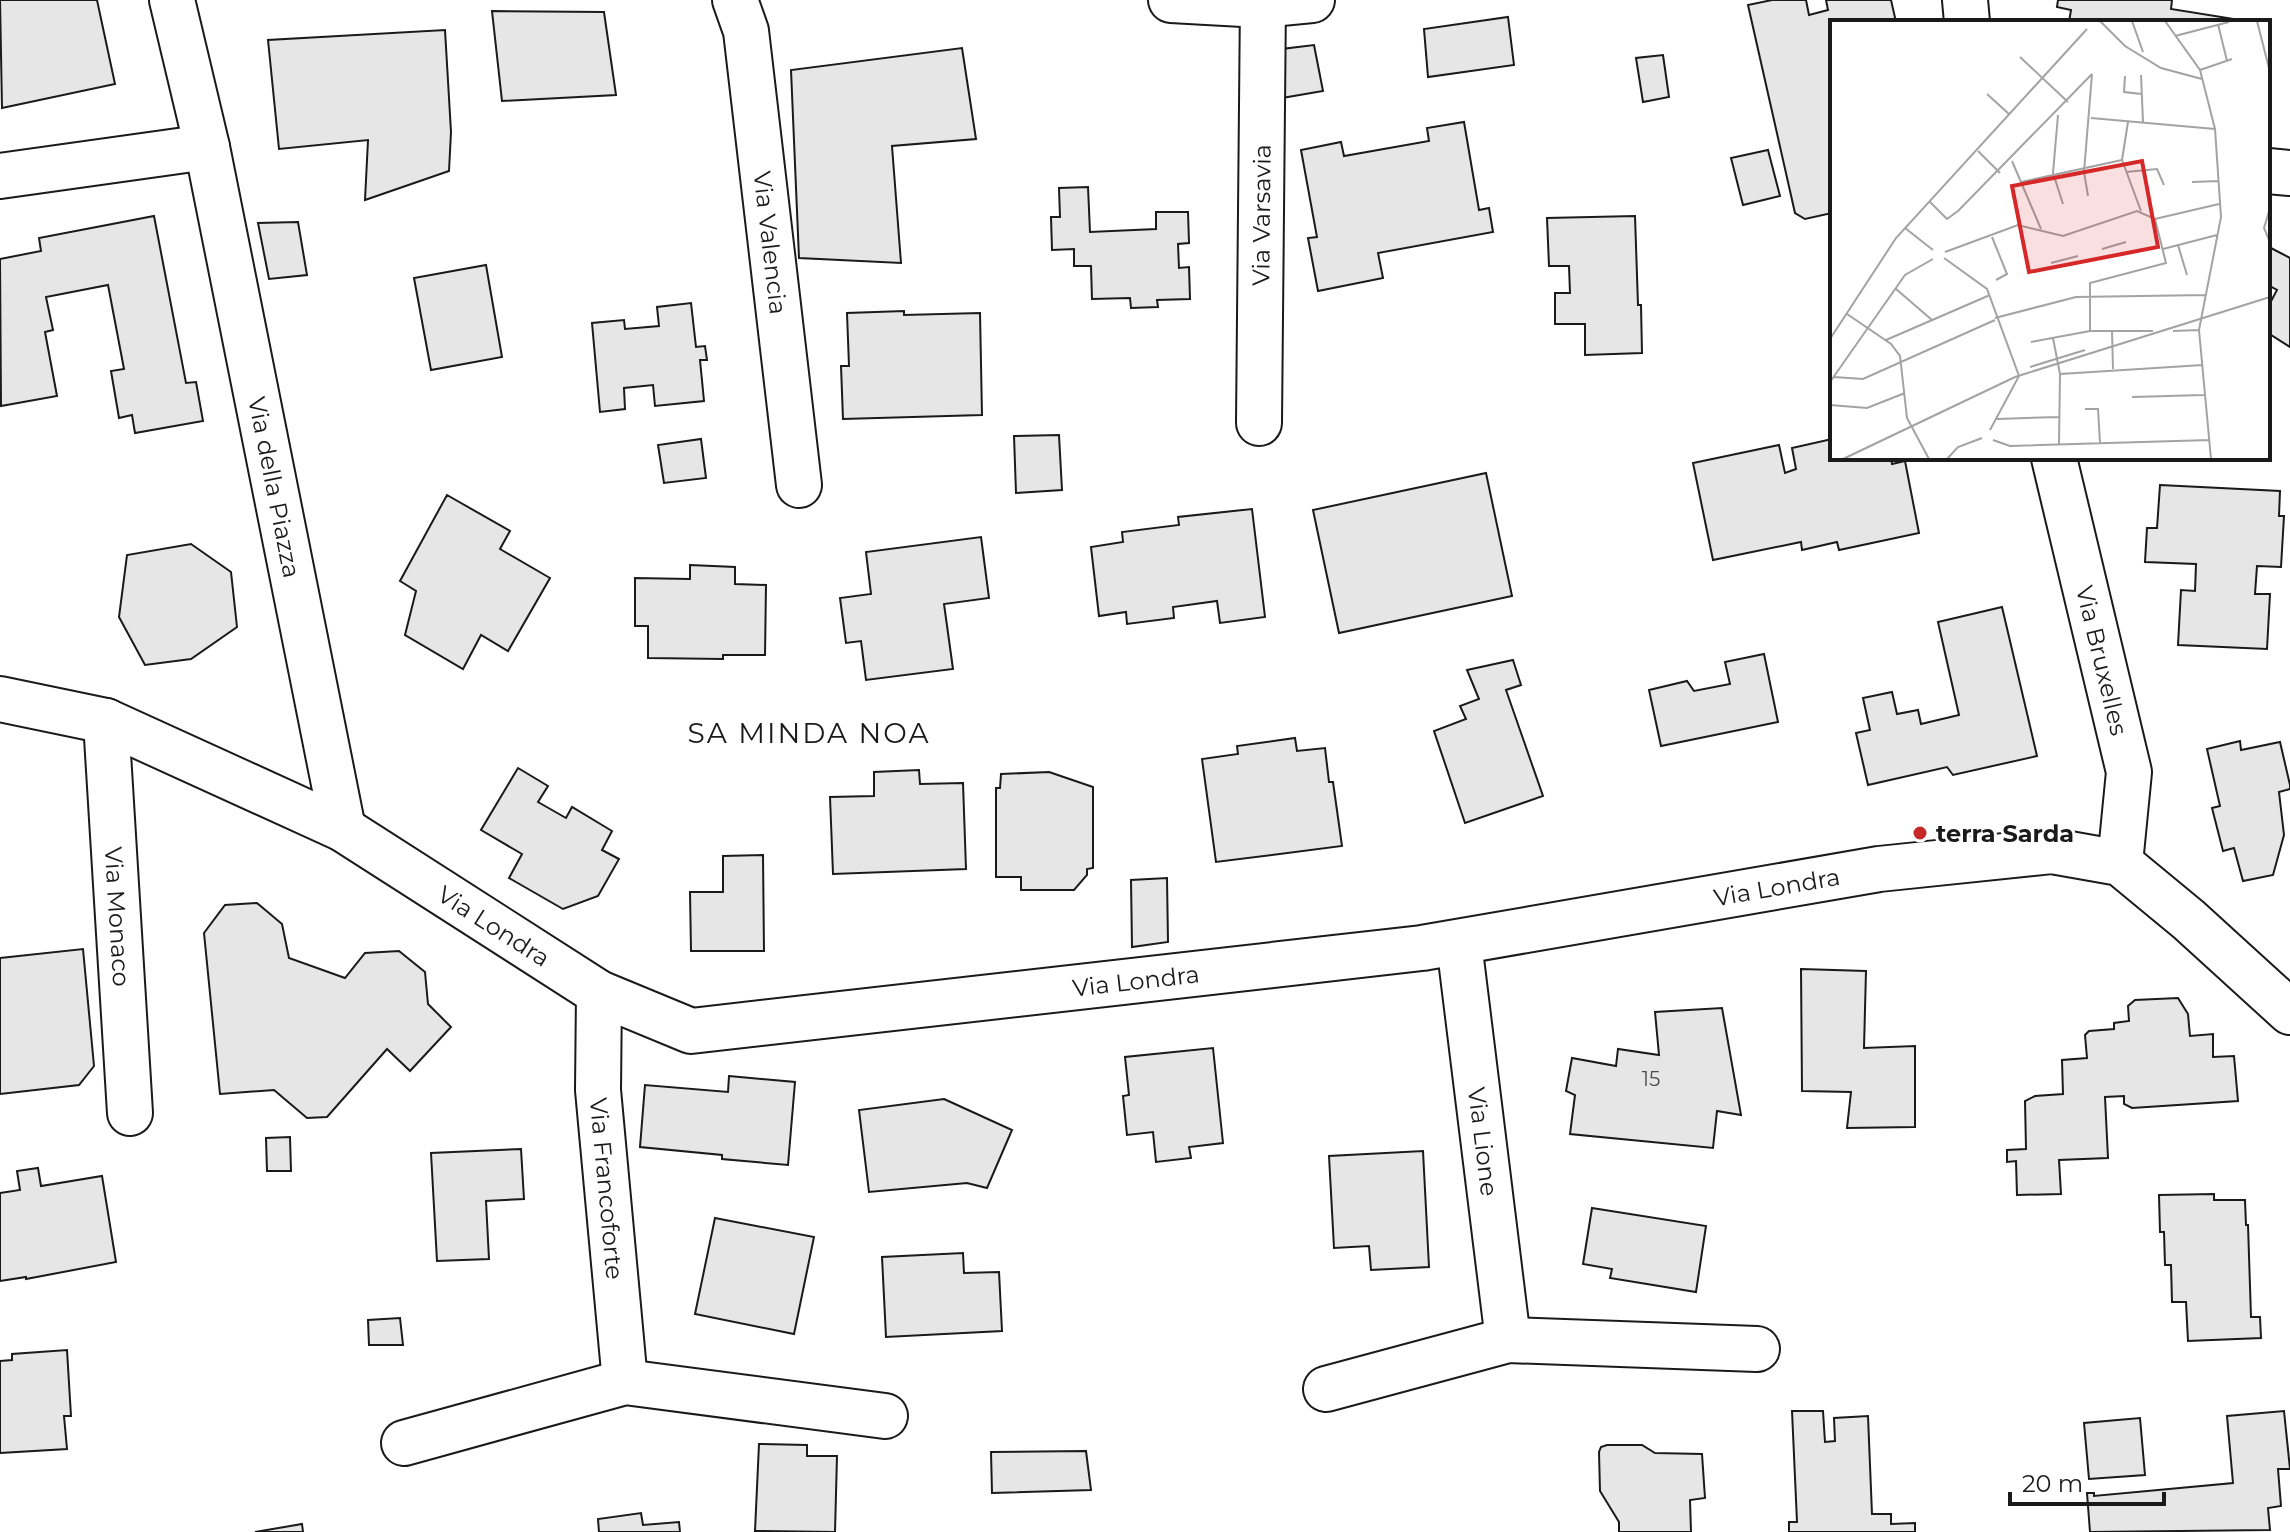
<svg xmlns="http://www.w3.org/2000/svg" width="2290" height="1532" font-family="Montserrat,sans-serif">
	<style>
		.building { fill: #e6e6e6; stroke: #1a1a1a; stroke-width: 2 }
		.lines { fill: none; stroke-linecap: round; stroke-linejoin: round }
		.minor-casing { stroke: #1a1a1a; stroke-width: 48 }
		.minor { stroke: #fff; stroke-width: 44 }
		.poi-dot { fill: #c62828; stroke: #fff; stroke-width: 3 }
		.labels { text-anchor: middle; dominant-baseline: central; stroke-width: 6; stroke-linejoin: round; paint-order: stroke }
		.number-label { font-size: 20px; fill: #4d4d4d }
		.street-label { font-size: 24px; fill: #1a1a1a; stroke: #fff }
		.poi-label { font-size: 24px; font-weight: bold; fill: #1a1a1a; stroke: #fff; text-anchor: start }
		.quarter-label { font-size: 28px; letter-spacing: 2px; fill: #1a1a1a; stroke: #fff }
		.inset-road { fill: none; stroke: #a3a3a3; stroke-width: 2 }
		.view { fill: #d62828; fill-opacity: 0.15; stroke: #d62828; stroke-width: 4 }
		.inset-edge { fill: none; stroke: #1a1a1a; stroke-width: 4 }
	</style>
	<rect width="100%" height="100%" fill="#fff"/>
	<!-- building -->
	<g class="building">
		<polygon points="0,0 97,0 115,84 2,108"/>
		<polygon points="1772,0 1806,0 1809,15 1828,10 1826,0 1891,0 1896,22 1832,22 1832,213 1805,219 1795,213 1748,5"/>
		<polygon points="2058,0 2172,0 2171,9 2246,21 2069,22 2071,10 2057,7"/>
		<polygon points="492,11 604,12 616,95 502,101"/>
		<polygon points="1508,17 1514,65 1428,77 1424,29"/>
		<polygon points="445,30 451,132 449,171 365,200 368,140 279,149 268,40"/>
		<polygon points="1314,45 1323,91 1282,98 1282,49"/>
		<polygon points="962,48 976,139 892,146 901,263 799,258 791,70"/>
		<polygon points="1663,55 1669,97 1643,102 1636,58"/>
		<polygon points="1464,122 1479,210 1489,208 1493,232 1378,253 1383,278 1318,291 1308,238 1317,237 1301,150 1341,142 1344,156 1429,141 1427,128"/>
		<polygon points="1768,150 1780,196 1743,205 1731,158"/>
		<polygon points="1088,187 1090,232 1156,229 1156,212 1188,212 1189,243 1178,244 1179,268 1189,267 1190,299 1157,300 1158,307 1131,308 1130,298 1092,299 1091,266 1074,266 1074,249 1052,250 1051,217 1060,217 1059,188"/>
		<polygon points="154,216 186,383 196,382 203,421 135,433 132,415 119,418 111,371 124,369 108,285 46,297 53,330 45,332 57,396 1,406 0,259 41,251 39,238"/>
		<polygon points="1635,216 1638,305 1641,305 1642,353 1585,355 1585,324 1555,324 1555,293 1570,293 1569,266 1549,266 1547,218"/>
		<polygon points="298,222 307,275 269,279 258,223"/>
		<polygon points="2269,247 2290,258 2290,347 2268,333 2268,307 2277,290 2268,285"/>
		<polygon points="486,265 502,357 431,370 414,278"/>
		<polygon points="691,303 696,347 705,346 707,360 700,360 704,401 655,406 653,385 624,388 625,409 600,412 592,323 624,320 625,329 659,326 657,307"/>
		<polygon points="904,311 904,315 980,313 982,415 843,419 841,366 849,366 847,313"/>
		<polygon points="1059,435 1062,490 1016,493 1014,436"/>
		<polygon points="701,439 706,478 664,483 658,445"/>
		<polygon points="1832,439 1832,458 1891,458 1892,464 1905,461 1919,533 1839,550 1837,542 1802,550 1801,542 1713,560 1693,463 1779,445 1785,473 1796,469 1792,448"/>
		<polygon points="1486,473 1512,596 1339,633 1313,510"/>
		<polygon points="2160,485 2280,491 2279,516 2284,516 2281,567 2257,566 2255,594 2270,594 2267,649 2178,645 2181,590 2195,591 2196,564 2145,562 2147,528 2157,528"/>
		<polygon points="447,495 510,531 500,549 550,578 508,651 481,635 463,669 405,635 416,591 400,581"/>
		<polygon points="1252,509 1265,617 1220,623 1217,601 1173,607 1174,618 1127,624 1126,612 1099,616 1091,547 1123,542 1122,532 1179,525 1178,517"/>
		<polygon points="981,537 989,598 944,604 953,669 866,680 861,641 846,643 840,598 871,594 866,552"/>
		<polygon points="191,544 231,572 237,627 191,659 145,665 119,617 127,555"/>
		<polygon points="690,565 735,567 735,584 766,585 765,655 723,655 723,659 648,658 648,626 635,626 635,578 690,579"/>
		<polygon points="2002,607 2037,756 1953,775 1947,767 1868,785 1856,733 1870,730 1863,698 1892,692 1897,714 1918,710 1921,724 1959,715 1938,622"/>
		<polygon points="1764,654 1778,722 1661,746 1649,690 1687,681 1694,691 1730,684 1725,662"/>
		<polygon points="1513,660 1521,685 1506,690 1543,796 1465,823 1434,731 1466,719 1460,706 1479,699 1467,670"/>
		<polygon points="1295,738 1297,751 1325,748 1329,782 1333,782 1342,846 1216,862 1202,759 1238,754 1237,746"/>
		<polygon points="2240,741 2241,750 2280,742 2290,785 2290,789 2279,792 2284,835 2273,875 2243,881 2234,848 2223,851 2212,808 2220,806 2207,749"/>
		<polygon points="518,768 548,786 538,802 566,818 572,807 612,831 602,850 619,859 598,896 563,909 509,878 522,854 481,830"/>
		<polygon points="919,770 920,784 963,783 966,869 833,874 830,797 874,796 874,772"/>
		<polygon points="1049,772 1093,787 1093,868 1087,869 1087,875 1074,890 1021,890 1021,877 996,877 996,788 1000,788 1001,774"/>
		<polygon points="763,855 764,951 691,951 690,892 723,892 723,856"/>
		<polygon points="1167,878 1168,942 1132,947 1131,880"/>
		<polygon points="257,903 282,924 289,958 345,978 365,953 399,951 425,972 428,1004 451,1027 410,1071 387,1049 327,1117 307,1118 274,1090 220,1094 204,933 225,905"/>
		<polygon points="83,949 94,1066 79,1085 0,1094 0,958"/>
		<polygon points="1801,969 1866,971 1864,1048 1915,1046 1915,1127 1847,1128 1851,1092 1802,1091"/>
		<polygon points="2178,998 2188,1014 2190,1036 2213,1034 2213,1057 2234,1056 2238,1101 2132,1108 2124,1104 2124,1096 2105,1097 2108,1158 2059,1160 2061,1194 2017,1195 2016,1161 2007,1162 2007,1150 2026,1149 2025,1101 2035,1096 2063,1094 2062,1060 2087,1058 2085,1035 2089,1031 2114,1029 2114,1023 2129,1021 2128,1006 2135,1000"/>
		<polygon points="1722,1008 1741,1115 1717,1111 1713,1148 1570,1134 1575,1095 1566,1091 1572,1058 1616,1066 1618,1049 1659,1055 1655,1012"/>
		<polygon points="1213,1048 1223,1143 1189,1147 1191,1158 1156,1162 1153,1132 1127,1135 1123,1096 1129,1095 1125,1057"/>
		<polygon points="729,1076 795,1082 788,1165 722,1159 722,1155 640,1147 645,1085 728,1092"/>
		<polygon points="944,1099 1012,1130 987,1188 967,1183 869,1192 859,1110"/>
		<polygon points="290,1137 291,1171 267,1171 266,1138"/>
		<polygon points="521,1149 524,1199 486,1201 489,1259 437,1261 431,1153"/>
		<polygon points="1423,1151 1429,1267 1371,1270 1369,1246 1334,1248 1329,1156"/>
		<polygon points="38,1168 41,1186 102,1176 116,1262 26,1279 26,1277 0,1281 0,1193 20,1190 17,1171"/>
		<polygon points="2214,1194 2214,1200 2245,1200 2246,1225 2248,1225 2251,1317 2260,1317 2261,1338 2188,1341 2186,1302 2172,1302 2171,1265 2165,1265 2164,1232 2160,1232 2159,1195"/>
		<polygon points="1592,1208 1706,1226 1696,1292 1610,1278 1612,1269 1583,1264"/>
		<polygon points="715,1218 814,1237 794,1334 695,1314"/>
		<polygon points="963,1253 964,1273 999,1272 1002,1331 886,1337 882,1257"/>
		<polygon points="400,1318 403,1345 369,1345 368,1320"/>
		<polygon points="67,1350 71,1416 64,1416 67,1449 0,1453 0,1361 12,1360 12,1354"/>
		<polygon points="1792,1411 1823,1411 1825,1442 1835,1441 1834,1418 1868,1416 1872,1514 1891,1514 1891,1524 1915,1523 1915,1532 1789,1532 1789,1522 1797,1522"/>
		<polygon points="2284,1411 2290,1469 2278,1469 2281,1506 2268,1508 2270,1530 2090,1532 2087,1493 2094,1493 2094,1496 2233,1483 2227,1416"/>
		<polygon points="2140,1418 2145,1475 2089,1479 2084,1423"/>
		<polygon points="759,1444 807,1445 807,1456 837,1456 835,1532 755,1531"/>
		<polygon points="1607,1445 1642,1445 1655,1453 1702,1454 1705,1498 1690,1500 1691,1532 1619,1532 1619,1522 1600,1491 1599,1452 1601,1447"/>
		<polygon points="1086,1451 1091,1490 992,1493 991,1452"/>
		<polygon points="641,1513 643,1525 679,1522 680,1532 599,1532 598,1519"/>
		<polygon points="302,1524 303,1532 255,1532"/>
	</g>
	<g class="lines">
		<defs>
			<g id="minor">
				<path id="s1" d="M172 0 207 147 343 829"/>
				<path id="s2" d="M735 0 746 31 799 485"/>
				<polyline points="1171,0 1261,5 1312,0"/>
				<polyline points="1965,0 1967,22"/>
				<polyline points="2268,171 2290,173"/>
				<polyline points="0,176 207,147"/>
				<path id="s3" d="M1259 423 1263 0"/>
				<path id="s4" d="M2054 458 2129 772 2120 863"/>
				<path id="s5" d="M0 699 106 721 343 829 599 993 691 1031 1422 948 1879 869 2052 851 2120 863 2189 920 2290 1012"/>
				<path id="s6" d="M106 721 130 1113"/>
				<path id="s7" d="M1459 943 1508 1340"/>
				<path id="s8" d="M599 993 598 1090 625 1382"/>
				<polyline points="1326,1389 1508,1340 1757,1349"/>
				<polyline points="404,1443 625,1382 885,1416"/>
			</g>
		</defs>
		<!-- minor casing -->
		<use href="#minor" class="minor-casing"/>
		<!-- minor -->
		<use href="#minor" class="minor"/>
	</g>
	<!-- markers -->
	<circle class="poi-dot" cx="1920" cy="833" r="8"/>
	<g class="labels">
		<!-- number labels -->
		<g class="number-label">
			<text x="1651" y="1079">15</text>
		</g>
		<!-- street labels -->
		<g class="street-label">
			<text stroke="none"><textPath href="#s3" startOffset="208">Via Varsavia</textPath></text>
			<text stroke="none"><textPath href="#s2" startOffset="246">Via Valencia</textPath></text>
			<text stroke="none"><textPath href="#s1" startOffset="498">Via della Piazza</textPath></text>
			<text stroke="none"><textPath href="#s4" startOffset="208">Via Bruxelles</textPath></text>
			<text stroke="none"><textPath href="#s5" startOffset="1868">Via Londra</textPath></text>
			<text stroke="none"><textPath href="#s6" startOffset="196">Via Monaco</textPath></text>
			<text stroke="none"><textPath href="#s5" startOffset="548">Via Londra</textPath></text>
			<text stroke="none"><textPath href="#s5" startOffset="1220">Via Londra</textPath></text>
			<text stroke="none"><textPath href="#s7" startOffset="200">Via Lione</textPath></text>
			<text stroke="none"><textPath href="#s8" startOffset="196">Via Francoforte</textPath></text>
		</g>
		<!-- poi labels -->
		<g class="poi-label">
			<text x="1936" y="833">terra Sarda</text>
		</g>
		<!-- quarter labels -->
		<g class="quarter-label">
			<text x="809" y="733">SA MINDA NOA</text>
		</g>
	</g>
	<!-- overview -->
	<g transform="translate(1830 20)">
		<rect width="440" height="440" fill="#fff"/>
		<path class="inset-road" d="M270 1 295 26 331 48 372 59M302 1 313 32M335 1 370 50 385 109 391 197 369 310 381 439M427 1 440 52M388 4 397 41M345 16 399 2M190 37 238 82M370 50 402 39M311 55 313 102M295 56 294 72 312 74M157 74 180 95M228 95 223 153 233 184M261 98 385 109M298 102 292 140 311 191M148 131 170 153M182 141 211 209M296 152 327 149 334 165M191 162 292 140M362 162 389 161M258 176 254 152 262 54M100 182 117 199 128 191 262 54M440 188 434 208 440 222M75 208 103 230M162 217 177 254 166 260M348 225 357 255M272 229 296 222M333 229 387 215M115 232 188 205 233 216 307 191 325 199 389 184M114 238 157 269 189 356 160 410M221 243 248 236M66 269 102 300M17 294 61 324 70 336 77 398 99 439M165 298 246 277 376 275M260 311V263L336 243 325 199M282 311 283 349M343 311 369 310M223 318 230 354 229 424M0 319 66 218 257 9M56 320 160 275M201 322 260 311H323M200 347 255 330M230 354 373 345M4 357 33 359 165 300M0 362 75 255 103 239M302 377 374 375M0 385 37 388 75 373M255 389H268L270 423M167 399 229 397M163 420 180 426 380 420M13 439 185 357 440 277M117 439 128 427 152 418"/>
		<path class="view" d="M312 141 328 227 199 252 182 166Z"/>
		<rect width="440" height="440" class="inset-edge"/>
	</g>
	<!-- scale -->
	<path d="M2010 1492v12h154v-12" fill="none" stroke="#1a1a1a" stroke-width="4"/>
	<text x="2022" y="1492" font-size="24" fill="#1a1a1a" stroke="#ffffff" stroke-width="6" paint-order="stroke">20 m</text>
</svg>
